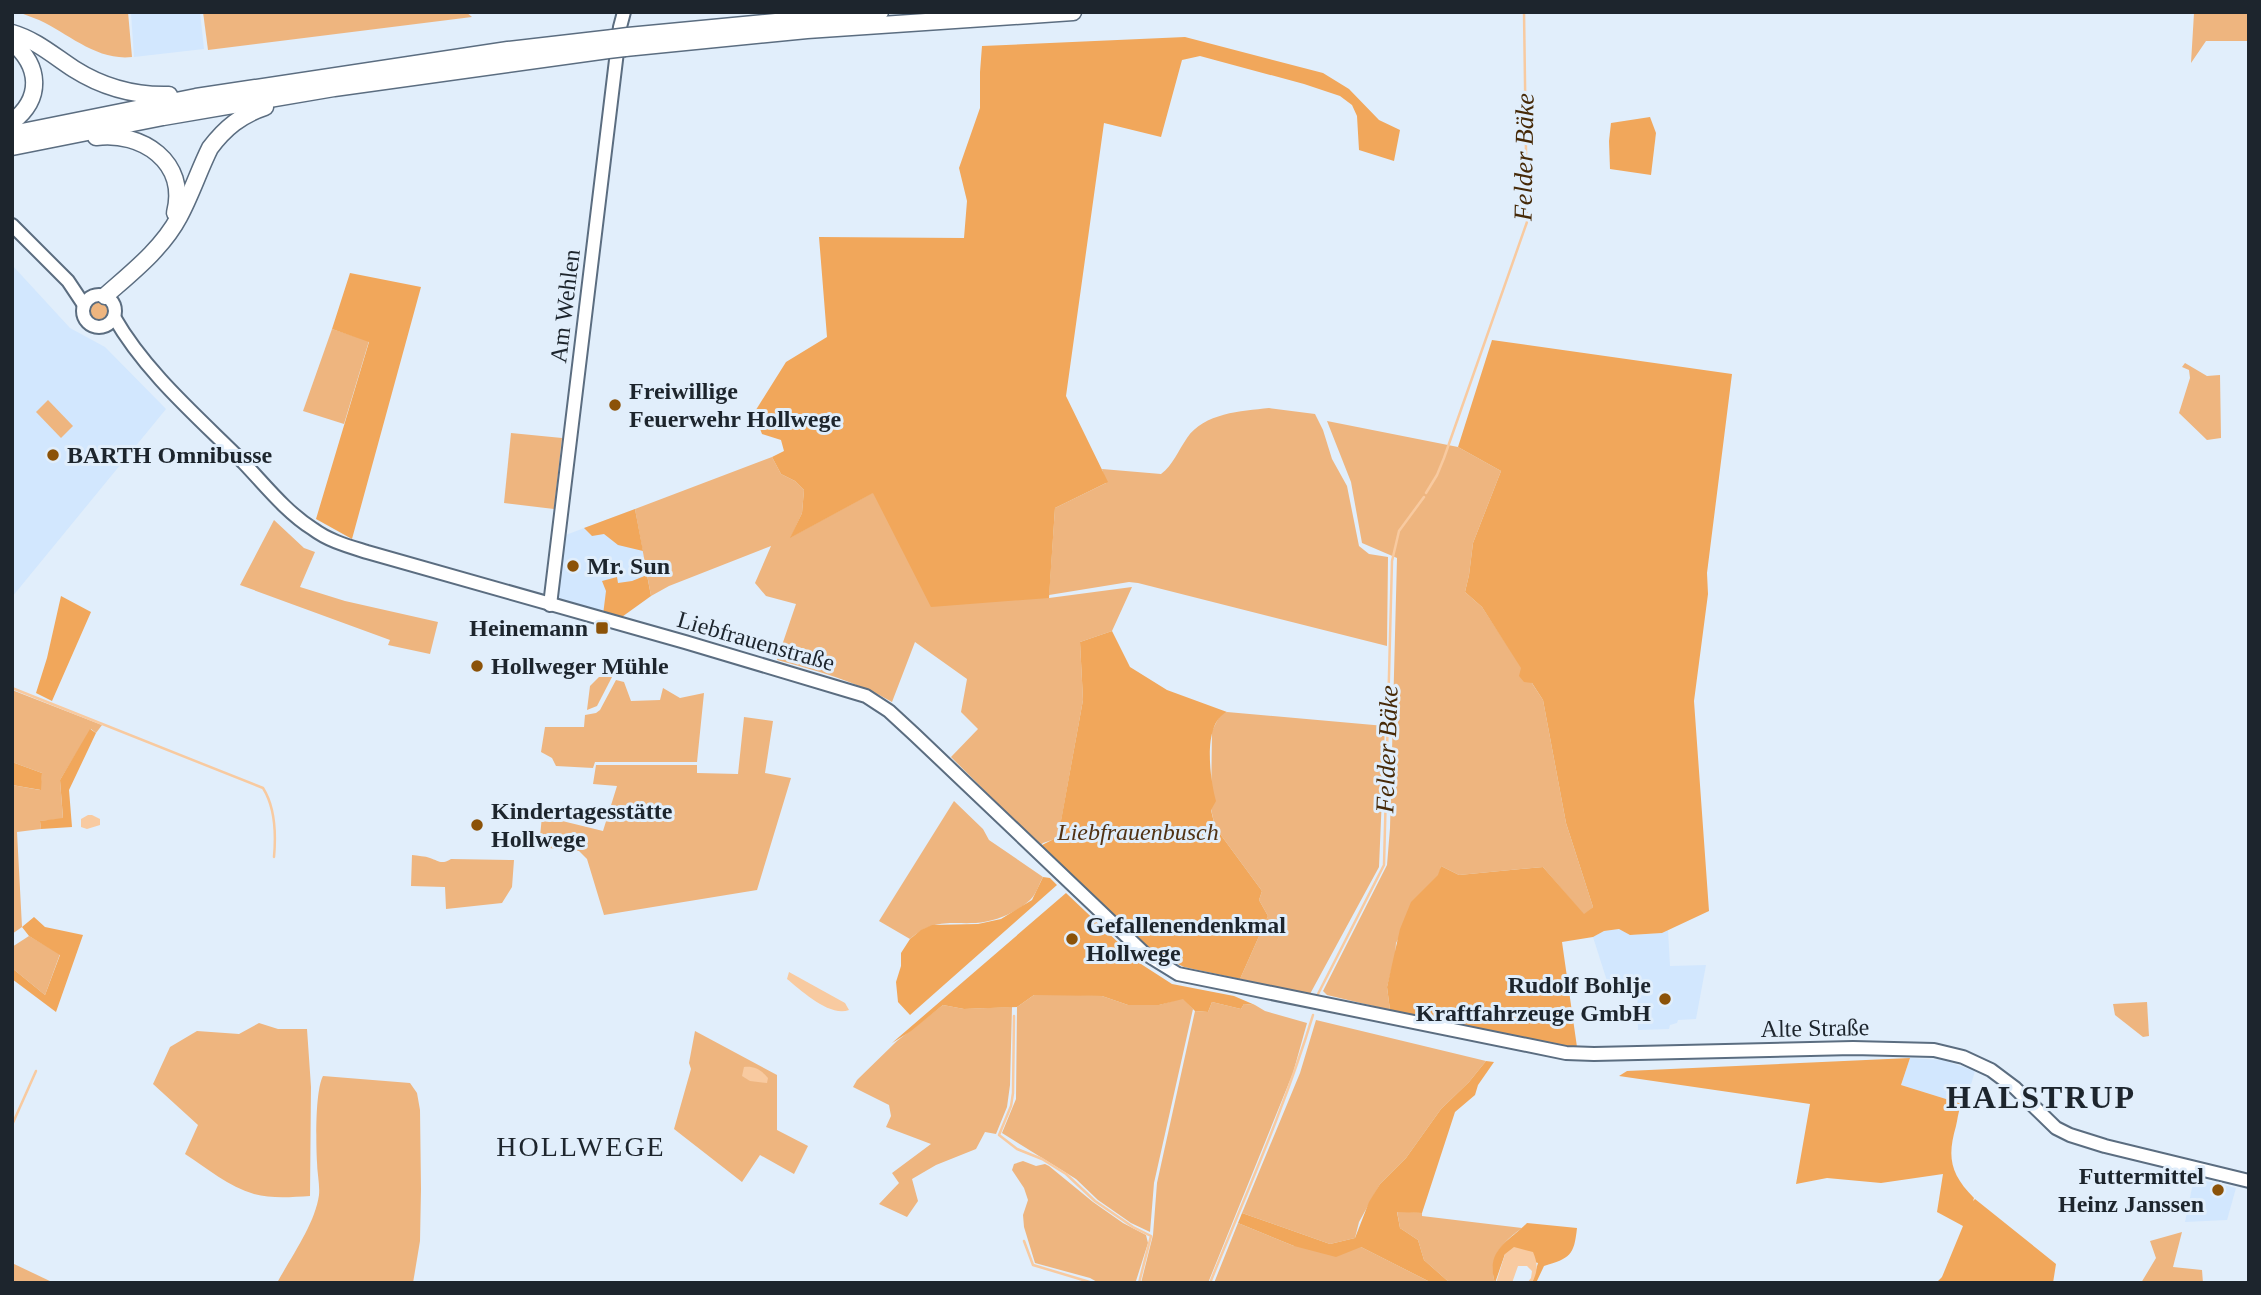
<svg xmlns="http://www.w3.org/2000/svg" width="2261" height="1295" font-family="'Times New Roman',serif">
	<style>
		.built { fill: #d2e7fe }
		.green { fill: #eeb57f }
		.forest { fill: #f1a75b }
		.water { fill: #f8caa0 }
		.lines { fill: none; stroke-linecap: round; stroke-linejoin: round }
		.stream { stroke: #f8caa0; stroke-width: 2.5 }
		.secondary-casing { stroke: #5b6d80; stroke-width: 16 }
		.highway-casing { stroke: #5b6d80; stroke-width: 19 }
		.secondary { stroke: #fff; stroke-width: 12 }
		.highway { stroke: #fff; stroke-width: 16 }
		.highway-bridge-casing { stroke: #5b6d80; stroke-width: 19; stroke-linecap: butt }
		.highway-bridge { stroke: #fff; stroke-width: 16 }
		.poi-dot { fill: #8b5208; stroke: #e1eefb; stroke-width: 2.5 }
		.labels { text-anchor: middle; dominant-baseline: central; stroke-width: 6; stroke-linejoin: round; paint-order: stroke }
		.street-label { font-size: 24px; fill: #1d252d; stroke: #e1eefb }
		.poi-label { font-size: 24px; font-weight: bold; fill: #1d252d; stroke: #e1eefb; text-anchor: start }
		.park-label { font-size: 24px; font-style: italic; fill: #513213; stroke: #e1eefb }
		.water-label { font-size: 26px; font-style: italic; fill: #462907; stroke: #e1eefb }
		.quarter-label { font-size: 28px; letter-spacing: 2px; fill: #1d252d; stroke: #e1eefb }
		.district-label { font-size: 32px; font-weight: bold; letter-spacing: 2px; fill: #1d252d; stroke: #e1eefb }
	</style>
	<rect width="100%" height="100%" fill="#e1eefb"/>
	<!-- built -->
	<g class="built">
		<polygon points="200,12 204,49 134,57 131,13"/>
		<polygon points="12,265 70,328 105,347 166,409 12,597"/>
		<polygon points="635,509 651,596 619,619 562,603 557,597 563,536"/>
		<polygon points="1620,929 1630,935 1662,933 1668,930 1670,966 1706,965 1696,1019 1678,1020 1677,1023 1670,1025 1669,1029 1638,1030 1637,978 1607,981 1593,937 1604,931"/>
		<polygon points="1910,1058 1943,1060 1975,1071 1970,1088 1966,1091 1962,1104 1901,1085"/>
		<polygon points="2194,1178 2236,1188 2227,1220 2185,1222"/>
	</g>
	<!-- green -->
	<g class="green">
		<path d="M18 12H128L132 57C97 61 69 34 39 20 32 17 25 15 18 12Z"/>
		<polygon points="203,12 466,12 472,17 208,50"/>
		<polygon points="2194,13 2249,14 2249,41 2206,41 2191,63"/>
		<circle cx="100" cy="311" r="12"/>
		<polygon points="332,329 369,341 344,424 303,411"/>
		<polygon points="2185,363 2207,376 2220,375 2221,438 2207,440 2179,413 2190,378 2189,370 2182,367"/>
		<polygon points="48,400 73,426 61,438 36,412"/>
		<path d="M1269 408 1315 414 1323 430 1332 459 1347 486 1359 546 1369 554 1388 557 1387 646 1138 583 1129 582 1049 595 1055 508 1106 483 1102 469 1161 474C1173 465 1178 451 1187 438 1204 413 1241 411 1269 408Z"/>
		<polygon points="1327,421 1458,447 1501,471 1473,543 1469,575 1465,592 1482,607 1543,700 1566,823 1593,907 1584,915 1543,867 1459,875 1441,866 1439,875 1426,888 1396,943 1395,956 1387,987 1390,1010 1327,995 1323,991 1387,865 1390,828 1397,558 1362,543 1351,482"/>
		<polygon points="511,433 562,438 554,509 504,503"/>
		<path d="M772 457 781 474 795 481 804 490 802 513 791 537 874 492 1049 598 1132 587 1112 631 1080 642 1083 700 1058 838 1043 843 1040 846 951 757 978 729 961 712 967 679 915 642 892 702C856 681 817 671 777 660L796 604 766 596 755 583 771 546 669 586 651 596 635 509Z"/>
		<polygon points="274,520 304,548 315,552 300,587 345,601 438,622 430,654 388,645 390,640 240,585"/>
		<polygon points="599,677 612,677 597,706 587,710 590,686"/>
		<polygon points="616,680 624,682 631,701 660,700 663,688 680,698 704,693 697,762 595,762 593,768 556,766 552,758 541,752 545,727 584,727 585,715 596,713 600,710"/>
		<polygon points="12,690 102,725 96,733 91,729 60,780 63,819 40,821 41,829 17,832 22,927 12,934 12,785 40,790 42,773 12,762"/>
		<polygon points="1227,712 1385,726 1379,867 1310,994 1240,979 1268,916 1259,900 1262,891 1215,827 1211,809 1212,731 1220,715"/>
		<polygon points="744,717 773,721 765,773 791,778 757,890 604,915 587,859 579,851 539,847 542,816 603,831 617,786 593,784 596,765 697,765 697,773 738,774"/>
		<path d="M954 801 983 829 989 840 1043 877C1039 884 1036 895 1030 900 1016 913 994 922 976 923 948 924 933 919 910 939L879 921Z"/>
		<path d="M412 855C418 856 425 856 430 858 439 861 441 865 451 859L514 860 512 887 502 903 446 909 445 887 411 886Z"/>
		<polygon points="29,936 60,954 45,995 12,968 12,947"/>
		<polygon points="1058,994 1102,996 1128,1005 1159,1005 1183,998 1193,1009 1154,1183 1150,1232 1131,1223 1098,1200 1076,1179 1002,1133 1016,1099 1017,1007 1034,995"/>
		<polygon points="1212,1002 1241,1009 1244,1004 1255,1005 1265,1011 1307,1023 1293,1073 1208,1283 1141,1283 1153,1235 1157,1183 1195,1011 1208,1012"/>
		<polygon points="2147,1002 2149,1036 2143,1037 2115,1015 2113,1004"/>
		<polygon points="943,1005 964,1009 1012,1007 1010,1085 1007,1107 996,1134 985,1132 976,1149 936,1165 912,1179 918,1201 907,1217 879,1204 899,1183 892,1173 931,1144 886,1127 891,1116 889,1105 853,1087 857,1080 897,1041"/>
		<polygon points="1316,1020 1486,1061 1469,1082 1441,1109 1406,1158 1380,1184 1359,1222 1355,1238 1330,1244 1242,1213 1300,1073"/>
		<path d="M259 1023 278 1029H307L311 1087 310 1196C292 1197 272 1199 254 1194 229 1187 207 1168 185 1154L198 1125 153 1084 170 1047 197 1031 239 1034Z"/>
		<polygon points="695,1031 777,1075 777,1130 808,1146 794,1174 760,1155 742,1182 674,1129 691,1069 689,1063"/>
		<path d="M323 1076 410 1083 417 1093 420 1110 421 1189 420 1241 413 1283H277C291 1257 315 1224 319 1195 320 1185 317 1172 317 1162 316 1144 315 1091 323 1076Z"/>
		<polygon points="1023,1161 1036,1166 1045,1164 1049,1166 1093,1202 1123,1223 1146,1235 1148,1243 1136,1281 1133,1283 1099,1283 1090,1278 1035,1263 1024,1227 1023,1215 1028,1200 1024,1188 1012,1170 1014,1164"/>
		<path d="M1397 1211 1422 1213V1216L1522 1228C1503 1242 1487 1257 1495 1283H1450L1424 1260 1418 1240 1400 1228Z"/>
		<polygon points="1238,1223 1294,1246 1361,1247 1432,1283 1214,1283"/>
		<polygon points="2182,1232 2173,1267 2202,1270 2203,1283 2141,1283 2156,1258 2150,1241"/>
		<polygon points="12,1263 54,1283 12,1283"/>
	</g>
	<!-- forest -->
	<g class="forest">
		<polygon points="1185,37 1323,73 1349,89 1379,120 1400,130 1394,161 1359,150 1357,116 1352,105 1340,96 1304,84 1200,56 1182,60 1161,137 1104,123 1066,396 1108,482 1055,508 1049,598 931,607 873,493 790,538 802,513 804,490 795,481 781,474 772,457 784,451 781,440 762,434 754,413 786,362 827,337 819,237 964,238 967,201 959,168 980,108 980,72 982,46"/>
		<polygon points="1650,117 1656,133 1651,175 1610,169 1609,141 1611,123"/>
		<polygon points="350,273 421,287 352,539 316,519 369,342 332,329"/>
		<polygon points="1492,340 1732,374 1707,573 1708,594 1694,701 1709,911 1662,933 1630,935 1619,929 1604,931 1593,937 1562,942 1577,1047 1567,1048 1390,1010 1387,987 1400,929 1411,902 1438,875 1441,866 1459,875 1543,867 1584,914 1593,907 1566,823 1543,700 1532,683 1524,682 1519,676 1521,668 1482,607 1465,592 1469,575 1473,543 1501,471 1458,447"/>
		<polygon points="635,509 643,551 618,545 604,534 592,536 584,528"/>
		<polygon points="647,575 651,596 619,619 603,615 606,591 602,581 617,577 618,583 632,581"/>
		<polygon points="61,596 91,612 52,701 36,693 47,658"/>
		<path d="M1112 631 1130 667 1167 690 1227 712C1202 723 1210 779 1216 801L1211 810 1215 827 1262 891 1259 900 1268 916 1240 979 1184 967 1157 954 1133 935 1040 846 1058 837 1083 700 1080 642Z"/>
		<polygon points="90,729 96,733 69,790 72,827 41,829 40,821 63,818 60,780"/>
		<polygon points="12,762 42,773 41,790 12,785"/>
		<polygon points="1043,877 1050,878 1057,885 910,1015 898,1002 896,982 901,966 901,953 910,939 921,930 932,925 978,924 1001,919 1032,900"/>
		<polygon points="1066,893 1141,964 1172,984 1234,996 1255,1005 1244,1004 1241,1009 1212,1002 1208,1012 1195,1011 1183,999 1159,1005 1128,1005 1102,996 1034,995 1017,1007 964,1009 943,1005 911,1031 892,1043"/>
		<polygon points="34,917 45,927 83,935 56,1012 12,979 12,968 45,995 60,955 29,936 22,927"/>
		<path d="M1910 1058 1901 1085 1962 1104C1958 1111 1958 1118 1956 1126 1947 1157 1950 1174 1974 1198L1973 1201 1975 1199 2056 1264 2053 1283H1936L1942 1277 1963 1226 1937 1212 1943 1174 1881 1183 1827 1178 1796 1184 1810 1104 1619 1076 1627 1071Z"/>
		<polygon points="1486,1061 1494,1062 1478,1085 1475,1095 1455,1112 1422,1213 1397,1212 1400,1228 1418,1240 1424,1260 1450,1283 1432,1283 1361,1247 1336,1257 1294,1246 1238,1223 1242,1213 1330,1244 1355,1238 1369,1202 1380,1184 1406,1158 1441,1109 1469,1082"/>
		<path d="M1527 1223 1577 1228C1574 1256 1570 1258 1544 1266L1536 1283H1532L1538 1263 1505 1254 1495 1283C1485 1250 1508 1242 1527 1223Z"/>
	</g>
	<!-- water -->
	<g class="water">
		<polygon points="88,815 92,815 100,819 100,825 87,829 81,827 81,819"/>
		<path d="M789 972 845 1003 849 1010C829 1017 802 991 787 979Z"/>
		<path d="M744 1067C755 1066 761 1070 768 1078L767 1083 750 1081 742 1076Z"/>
		<path d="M1514 1247 1533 1252C1538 1264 1538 1271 1532 1283H1527L1531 1278 1532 1271 1527 1266H1518L1512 1283H1496L1505 1254Z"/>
	</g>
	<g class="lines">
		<!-- stream -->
		<g class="stream">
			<polyline points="1426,493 1437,475 1444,458 1527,222 1524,12"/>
			<path d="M12 688 263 788C275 807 276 835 274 857"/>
			<polyline points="1318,994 1384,865 1392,561 1399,531 1424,497"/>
			<polyline points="1014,1016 1013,1093 1011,1106 999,1135 1017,1149 1042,1159 1066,1174 1095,1201 1133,1227 1151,1236 1139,1283"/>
			<polyline points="12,1125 36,1071"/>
			<polyline points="1024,1241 1033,1265 1093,1283"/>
			<path d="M1210 1283C1246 1194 1285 1107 1313 1015"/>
		</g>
		<defs>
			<g id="secondary">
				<polyline points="12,225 68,281 84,305"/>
				<circle cx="99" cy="311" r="16"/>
				<path d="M114 317C146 373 198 417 243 462 265 485 286 512 313 529 329 541 348 546 367 552L685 642 866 696 889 711 915 735 1144 953 1178 974 1566 1053 1594 1054 1853 1048 1934 1050 1963 1057 1991 1070 2015 1088 2056 1128 2070 1135 2105 1146 2249 1181"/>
				<polyline points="550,605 620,27 624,12"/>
			</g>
			<g id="highway">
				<path d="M12 33C36 40 54 56 74 69 104 88 134 96 169 95"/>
				<polyline points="628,36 880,12"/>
				<path d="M12 42C40 66 43 98 12 122"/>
				<polyline points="625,48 807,30 1073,12"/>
				<polyline points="12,134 196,97 508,50 613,38"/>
				<path d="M96 137C142 131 188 162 175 213"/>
				<polyline points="12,147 163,117 334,88 608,50"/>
				<path d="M105 296C131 273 162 249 179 217 191 195 199 170 210 148 225 128 241 115 265 107"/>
			</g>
		</defs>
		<!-- secondary casing -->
		<use href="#secondary" class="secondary-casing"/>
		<!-- highway casing -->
		<use href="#highway" class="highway-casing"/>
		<!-- secondary -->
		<use href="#secondary" class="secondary"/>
		<!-- highway -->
		<use href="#highway" class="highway"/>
		<defs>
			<g id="highway-bridge">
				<polyline points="613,38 628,36"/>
				<polyline points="608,50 625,48"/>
			</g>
		</defs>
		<!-- highway-bridge casing -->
		<use href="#highway-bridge" class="highway-bridge-casing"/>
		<!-- highway-bridge -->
		<use href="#highway-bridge" class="highway-bridge"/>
	</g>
	<!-- markers -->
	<g class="poi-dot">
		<circle cx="615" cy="405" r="7"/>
		<circle cx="53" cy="455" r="7"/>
		<circle cx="573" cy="566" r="7"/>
		<rect x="595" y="621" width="14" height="14" rx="3.5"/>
		<circle cx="477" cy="666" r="7"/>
		<circle cx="477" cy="825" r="7"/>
		<circle cx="1072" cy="939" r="7"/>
		<circle cx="1665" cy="999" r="7"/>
		<circle cx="2218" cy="1190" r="7"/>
	</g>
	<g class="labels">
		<!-- street labels -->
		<g class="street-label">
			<text transform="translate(565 306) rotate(-83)">Am Wehlen</text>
			<text transform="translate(756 641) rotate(16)">Liebfrauenstraße</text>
			<text transform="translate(1815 1028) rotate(-1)">Alte Straße</text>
		</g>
		<!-- poi labels -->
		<g class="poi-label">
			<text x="629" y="391">Freiwillige<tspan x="629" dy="28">Feuerwehr Hollwege</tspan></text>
			<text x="67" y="455">BARTH Omnibusse</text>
			<text x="587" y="566">Mr. Sun</text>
			<text x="588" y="628" text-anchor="end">Heinemann</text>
			<text x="491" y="666">Hollweger Mühle</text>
			<text x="491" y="811">Kindertagesstätte<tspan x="491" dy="28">Hollwege</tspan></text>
			<text x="1086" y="925">Gefallenendenkmal<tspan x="1086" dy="28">Hollwege</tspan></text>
			<text x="1651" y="985" text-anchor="end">Rudolf Bohlje<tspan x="1651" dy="28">Kraftfahrzeuge GmbH</tspan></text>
			<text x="2204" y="1176" text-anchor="end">Futtermittel<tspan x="2204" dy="28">Heinz Janssen</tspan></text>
		</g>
		<!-- park labels -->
		<g class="park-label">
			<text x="1138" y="832">Liebfrauenbusch</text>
		</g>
		<!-- water labels -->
		<g class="water-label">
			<text transform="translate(1524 157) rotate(-89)">Felder Bäke</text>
			<text transform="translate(1387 749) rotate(-88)">Felder Bäke</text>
		</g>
		<!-- quarter labels -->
		<g class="quarter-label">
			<text x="581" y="1146">HOLLWEGE</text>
		</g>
		<!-- district labels -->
		<g class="district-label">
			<text x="2041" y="1097">HALSTRUP</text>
		</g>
	</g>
	<!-- border -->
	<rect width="2261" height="1295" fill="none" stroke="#1d252d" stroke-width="28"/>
</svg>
